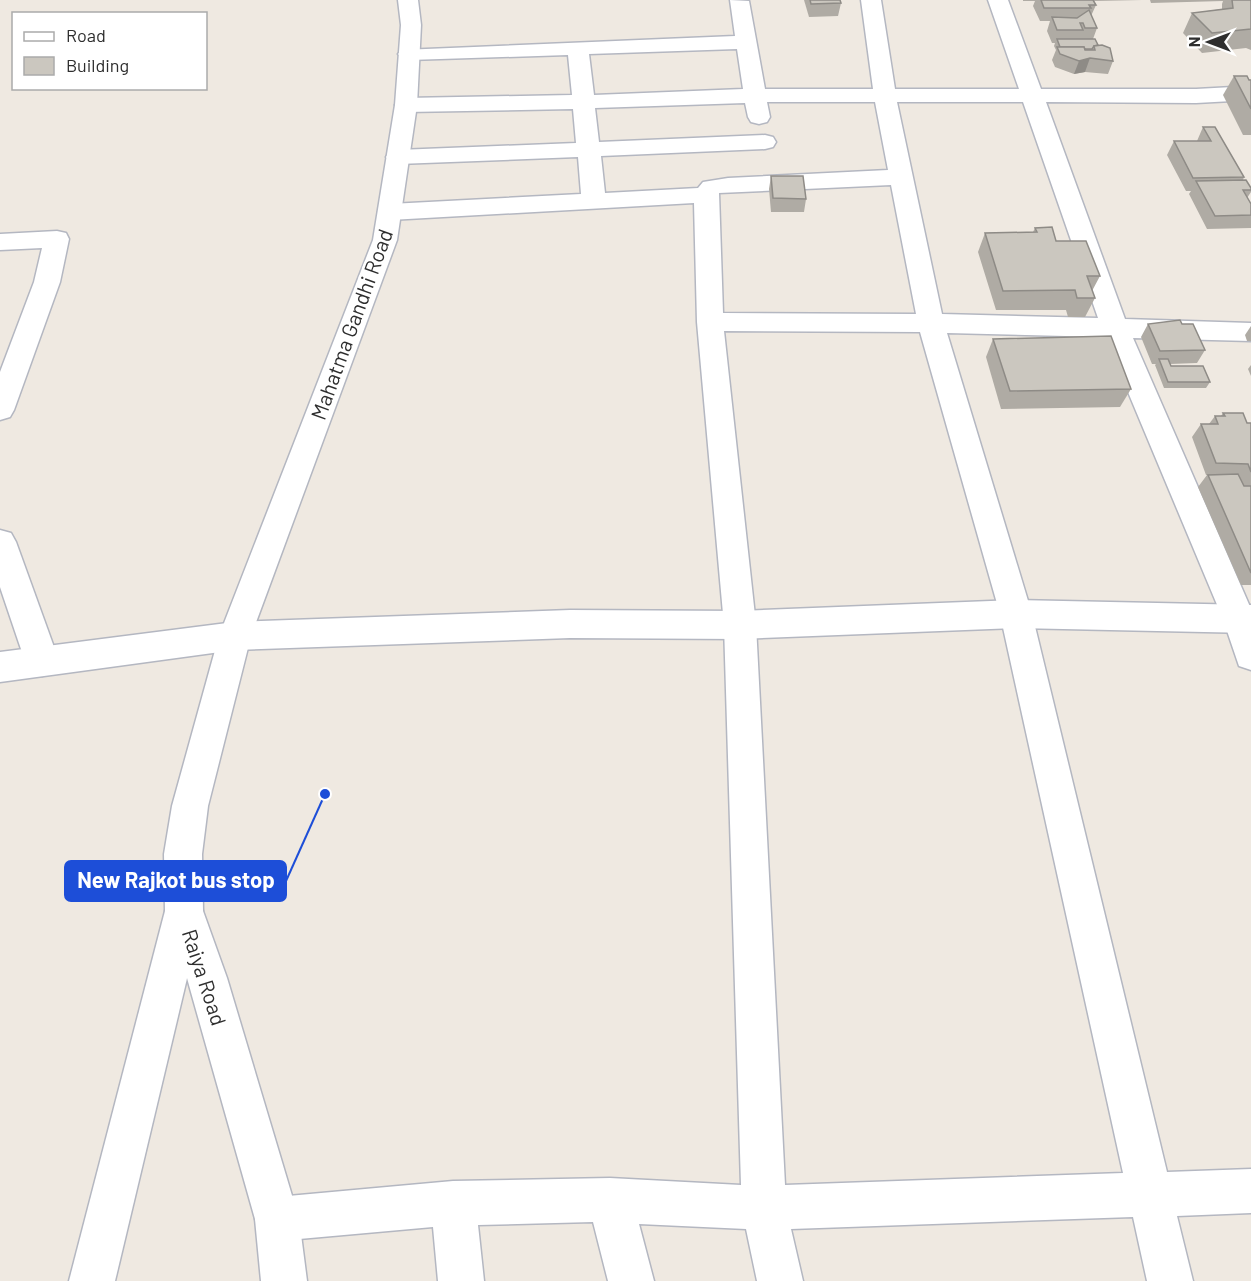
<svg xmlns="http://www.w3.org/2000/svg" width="1251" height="1281" font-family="Barlow,sans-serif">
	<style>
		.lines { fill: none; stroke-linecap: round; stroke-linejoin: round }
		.minor-casing { stroke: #b4b7c1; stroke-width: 3 }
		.tertiary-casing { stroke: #b4b7c1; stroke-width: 3 }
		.secondary-casing { stroke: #b4b7c1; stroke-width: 3 }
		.minor { fill: #fff; fill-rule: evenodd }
		.tertiary { fill: #fff; fill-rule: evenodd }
		.secondary { fill: #fff; fill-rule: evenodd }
		.wall { fill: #afaba4 }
		.shaded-wall { fill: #8e8b86 }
		.building { fill: #cbc7bf; stroke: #8e8b86; stroke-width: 1.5 }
		.labels { text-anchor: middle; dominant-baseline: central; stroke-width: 5; stroke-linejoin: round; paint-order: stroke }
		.street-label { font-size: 21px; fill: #2e2e2e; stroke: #fff }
		.leader { fill: none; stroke: #1d4ed8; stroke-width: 2 }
		.callout-dot { fill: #1d4ed8; stroke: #fff; stroke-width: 2 }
		.callout { fill: #1d4ed8; stroke: #1d4ed8; stroke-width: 2 }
		.callout-label { font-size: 22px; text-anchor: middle; font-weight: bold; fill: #fff }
	</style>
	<rect width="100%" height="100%" fill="#efe9e1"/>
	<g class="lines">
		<defs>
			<g id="minor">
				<path d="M730 0 749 1 765 89H873L861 0H881L895 89H1019L988 0H1008L1041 89H1196L1251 86V100L1196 103 1046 102 1125 319 1251 323V341L1133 338 1251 609V670L1239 666 1223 619 1105 337 947 333 1032 614 1167 1172 1251 1169V1213L1177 1216 1193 1281H1147L1133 1217 791 1229 803 1281H757L746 1229 639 1224 654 1281H608L593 1222 478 1225 484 1281H438L433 1227 277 1241 261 1235 255 1219 261 1203 277 1197 453 1181 610 1178 741 1185 724 625 697 322 694 203 390 220 381 217 378 212 381 207 390 204 581 194 578 157 398 164 390 162 386 157 390 152 398 150 576 143 573 109 406 112 398 110 395 105 398 100 406 98 572 95 568 55 409 60 402 58 398 54 402 50 735 36ZM737 49 743 89 594 95 589 54ZM767 102H875L888 170 728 178 703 182 698 188 605 193 601 156 765 149 773 147 776 142 773 137 765 135 599 142 595 108 745 103 748 117 751 122 759 124 767 122 770 117ZM897 102H1023L1098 318 942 314ZM891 185 916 314 723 313 719 193ZM724 331 920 332 1000 614 1123 1173 785 1185 756 625Z"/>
				<polygon points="57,231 66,233 69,239 60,282 14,410 10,417 0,420 0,372 34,282 42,248 0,250 0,234"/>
				<polygon points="0,530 11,533 16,542 59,661 54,671 42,676 30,671 25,661 0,587"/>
				<polygon points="184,892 198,897 203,911 115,1281 69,1281 165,911 170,897"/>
			</g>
			<polygon id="tertiary" points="398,0 418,0 421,25 417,105 397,240 251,636 208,806 202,854 203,911 227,978 299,1219 307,1281 261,1281 255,1219 187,978 165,911 164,854 172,806 219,636 373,240 395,105 401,25"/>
			<polygon id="secondary" points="1016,600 1251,605 1251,633 1016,628 740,639 570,638 235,650 0,682 0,652 235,622 570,610 740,611"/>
		</defs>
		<!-- minor casing -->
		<use href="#minor" class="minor-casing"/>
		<!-- tertiary casing -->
		<use href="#tertiary" class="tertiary-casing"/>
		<!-- secondary casing -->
		<use href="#secondary" class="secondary-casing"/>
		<!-- minor -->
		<use href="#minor" class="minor"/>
		<!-- tertiary -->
		<use href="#tertiary" class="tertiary"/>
		<!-- secondary -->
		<use href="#secondary" class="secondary"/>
	</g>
	<!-- wall -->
	<g class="wall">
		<polygon points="804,0 840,0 841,3 838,16 809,17"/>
		<polygon points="1023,0 1142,0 1094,1 1096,5 1091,16 1097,28 1093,39 1113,61 1108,74 1085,72 1074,74 1055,67 1052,60 1056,50 1054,46 1055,43 1052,43 1047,31 1050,21 1040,21 1033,6 1035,1 1023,1"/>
		<polygon points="1150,0 1251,0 1251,50 1246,48 1202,53 1183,33 1192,13 1222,9 1222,4 1223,1 1151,3"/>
		<polygon points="1234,76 1251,80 1251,135 1243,135 1223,95"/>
		<polygon points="1203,127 1244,177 1243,180 1251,188 1251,192 1247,198 1251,204 1251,228 1207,229 1189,194 1191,191 1186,191 1167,155 1174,141 1197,141"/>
		<polygon points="771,176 806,199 804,212 771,212 769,189"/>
		<polygon points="1035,228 1056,241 1100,276 1092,291 1095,298 1085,317 1068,317 1066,310 996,310 978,252 985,233 1033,232"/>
		<polygon points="1148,324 1182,324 1205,350 1197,363 1170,364 1171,366 1210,382 1206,388 1164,388 1155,365 1156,364 1152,364 1141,337"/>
		<polygon points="1251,326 1251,341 1247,341 1245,335"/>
		<polygon points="993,339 1131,389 1120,407 1001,409 986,357"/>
		<polygon points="1251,365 1251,376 1248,369"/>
		<polygon points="1223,413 1247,423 1251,423 1251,585 1241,585 1198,487 1207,475 1206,475 1192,437 1201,424 1209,424 1215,416 1221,416"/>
	</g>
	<!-- shaded-wall -->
	<polygon class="shaded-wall" points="1090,58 1085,72 1074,74 1079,61"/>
	<!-- building -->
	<g class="building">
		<polygon points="810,0 840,0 841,3 811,4"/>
		<polygon points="1041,0 1093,0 1096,5 1089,5 1091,8 1044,8"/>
		<polygon points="1232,0 1251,0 1251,29 1212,33 1192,13 1233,8"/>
		<polygon points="1089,10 1097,28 1085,28 1083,23 1080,23 1083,30 1057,30 1052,17 1077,18"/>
		<polygon points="1057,39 1095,39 1098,45 1094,46 1092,49 1085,49 1084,47 1060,47"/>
		<polygon points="1102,45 1110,48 1113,61 1090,58 1079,61 1060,54 1057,47 1084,47 1085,50 1095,50 1094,46"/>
		<polygon points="1234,76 1247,76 1249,80 1251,80 1251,109"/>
		<polygon points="1203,127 1215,127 1244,177 1193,178 1174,141 1211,141"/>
		<polygon points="771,176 803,176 806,199 773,198"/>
		<polygon points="1246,180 1251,188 1251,190 1243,190 1251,204 1251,215 1215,216 1196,181"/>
		<polygon points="1052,227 1056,241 1086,241 1100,276 1087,276 1095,298 1077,298 1075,290 1003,291 985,233 1037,232 1035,228"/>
		<polygon points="1180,320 1182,324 1193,324 1205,350 1160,351 1148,324"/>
		<polygon points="1111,336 1131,389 1010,391 993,339"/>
		<polygon points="1159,359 1168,359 1171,366 1203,366 1210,382 1168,382"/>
		<polygon points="1223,413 1243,413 1247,423 1251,423 1251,472 1248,464 1216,463 1201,424 1218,424 1215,416 1225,416"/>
		<polygon points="1238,474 1244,486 1251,486 1251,573 1208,475"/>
	</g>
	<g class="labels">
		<!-- street labels -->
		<g class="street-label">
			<text transform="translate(351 324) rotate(-70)">Mahatma Gandhi Road</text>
			<text transform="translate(205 977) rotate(72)">Raiya Road</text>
		</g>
	</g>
	<!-- callouts -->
	<path class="leader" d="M325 794L286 881"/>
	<circle class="callout-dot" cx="325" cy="794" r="6"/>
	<rect class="callout" x="65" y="861" width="221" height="40" rx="6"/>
	<g class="callout-label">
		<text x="176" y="888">New Rajkot bus stop</text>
	</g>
	<!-- legend -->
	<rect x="12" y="12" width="195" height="78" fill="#ffffff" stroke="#ababab" stroke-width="1.5"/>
	<rect x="24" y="32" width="30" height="9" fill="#ffffff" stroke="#ababab" stroke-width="1.5"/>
	<text x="66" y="42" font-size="18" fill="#2e2e2e">Road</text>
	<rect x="24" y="57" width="30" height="18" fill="#cbc7bf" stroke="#ababab" stroke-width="1.5"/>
	<text x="66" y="72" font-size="18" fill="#2e2e2e">Building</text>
	<!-- north arrow -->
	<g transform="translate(1209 42) rotate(270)" stroke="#ffffff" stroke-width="4.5" paint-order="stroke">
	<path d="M0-4.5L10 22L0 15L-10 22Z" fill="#2e2e2e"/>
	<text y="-9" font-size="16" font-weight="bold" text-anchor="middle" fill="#2e2e2e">N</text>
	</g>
</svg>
